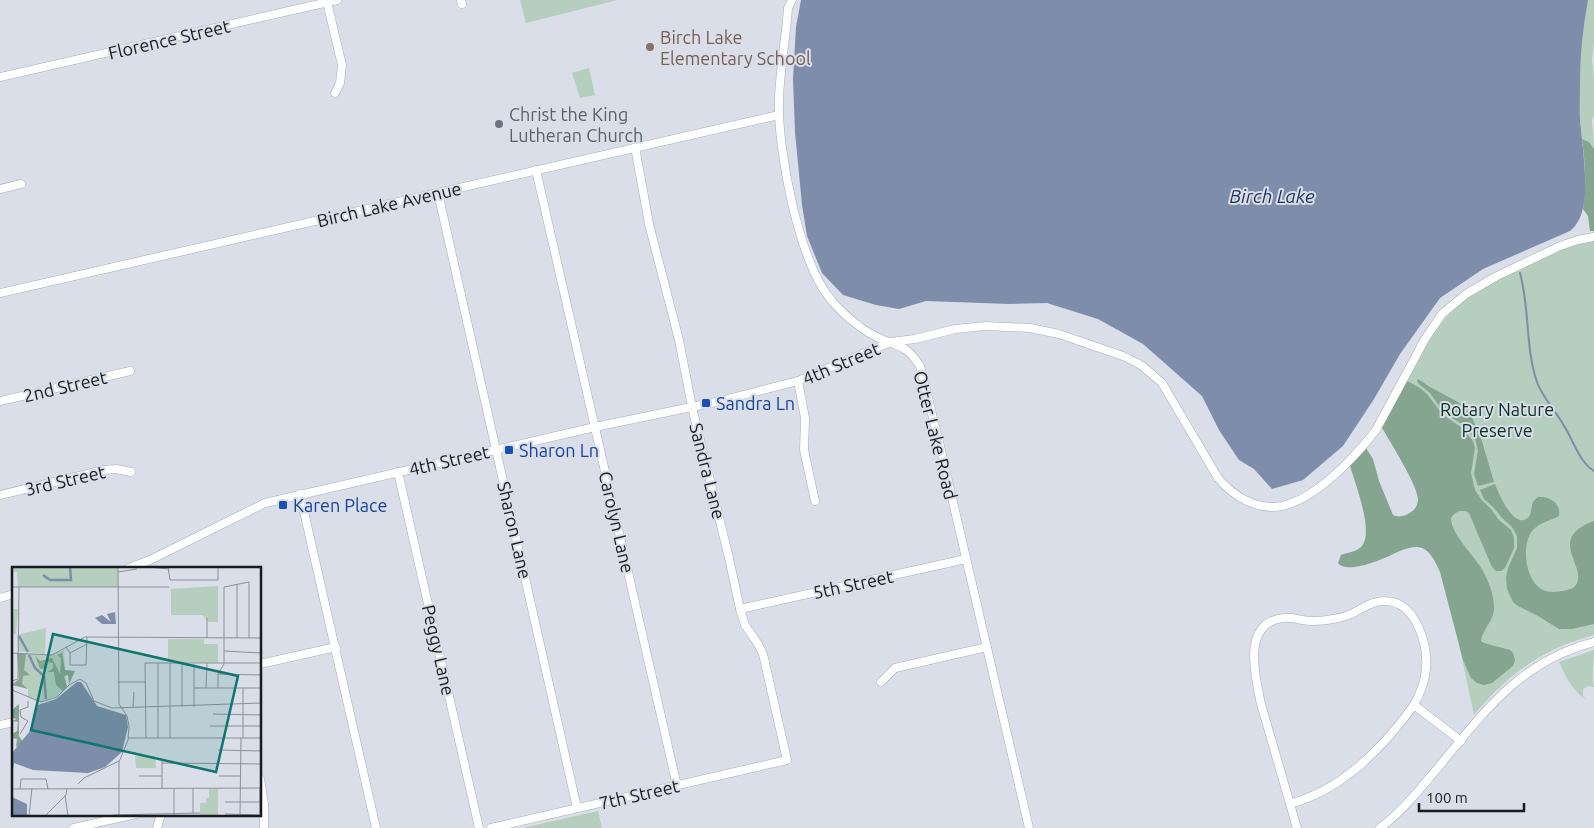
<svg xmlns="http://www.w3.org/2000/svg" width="1594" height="828" font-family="Ubuntu,sans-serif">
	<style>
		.green { fill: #b5cebd }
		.forest { fill: #85a590 }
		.water { fill: #7e8da9 }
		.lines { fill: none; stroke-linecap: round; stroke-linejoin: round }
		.stream { stroke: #7e8da9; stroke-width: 2 }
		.minor-casing { stroke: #a8adb6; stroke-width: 9 }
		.minor { stroke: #fff; stroke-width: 8 }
		.education-dot { fill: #8d6e63; stroke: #d9dee8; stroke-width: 2 }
		.worship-dot { fill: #6b7280; stroke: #d9dee8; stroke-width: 2 }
		.transit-dot { fill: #1a4fb4; stroke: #d9dee8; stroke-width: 2 }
		.labels { text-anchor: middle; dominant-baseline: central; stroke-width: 4; stroke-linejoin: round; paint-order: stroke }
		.education-label { font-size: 18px; fill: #785e54; stroke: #d9dee8; text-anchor: start }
		.street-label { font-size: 18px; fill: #191b1f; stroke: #d9dee8 }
		.worship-label { font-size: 18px; fill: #5b616d; stroke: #d9dee8; text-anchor: start }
		.transit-label { font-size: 18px; fill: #164399; stroke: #d9dee8; text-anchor: start }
		.park-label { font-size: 18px; fill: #08321c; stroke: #d9dee8 }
		.water-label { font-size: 19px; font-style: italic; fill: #1e315a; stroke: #d9dee8 }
		.inset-river { fill: none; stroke: #7e8da9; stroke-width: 2.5 }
		.inset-road { fill: none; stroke: #8c9098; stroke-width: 1 }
		.view { fill: #0f766e; fill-opacity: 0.15; stroke: #0f766e; stroke-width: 2.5 }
		.inset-edge { fill: none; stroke: #191b1f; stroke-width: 2.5 }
	</style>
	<rect width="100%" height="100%" fill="#d9dee8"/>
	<!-- green -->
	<g class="green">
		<polygon points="520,0 617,0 526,23"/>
		<path d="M1588 0H1594V40L1592 60 1594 79V114L1592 120 1594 149 1589 142 1582 139C1577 93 1579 46 1588 0Z"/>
		<polygon points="589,68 595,95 580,98 572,73"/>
		<path d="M1594 240V635C1543 648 1507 675 1474 715L1461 653 1464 666 1426 498 1387 416C1410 376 1430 324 1469 297 1486 284 1507 276 1526 266 1550 255 1567 245 1594 240Z"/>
		<path d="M1594 650C1594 661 1591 677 1594 687L1588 686 1583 689V696L1586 700C1573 690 1565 677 1559 662Z"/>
		<polygon points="598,811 602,828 522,828"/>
	</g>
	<!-- forest -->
	<g class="forest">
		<path d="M1582 139 1589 142 1594 149V231H1590L1588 216 1583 209C1587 184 1585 164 1582 139Z"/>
		<polygon points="1418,379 1430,387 1458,402 1470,413 1481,438 1494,482 1478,486 1474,474 1478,450 1475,439 1462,424 1444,413 1430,393 1419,384 1417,381"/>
		<path d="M1407 381 1420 388 1427 394 1443 415 1461 427 1473 441 1475 448 1471 473 1475 490 1481 499 1491 509 1499 520 1511 530 1514 538V548L1505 568 1501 571H1496L1492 567 1469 513C1462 508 1455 512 1451 518 1451 535 1475 556 1483 571 1489 582 1493 593 1494 605 1495 621 1483 628 1481 641L1484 643 1510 650 1513 653 1515 660 1513 666 1492 683 1484 685 1477 683 1471 678 1463 660 1440 572C1427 541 1416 543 1389 556 1378 561 1346 574 1338 563L1341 555C1348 552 1357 552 1362 546 1374 531 1355 483 1350 466L1366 448 1373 459 1379 481 1393 515C1399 518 1406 516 1411 512 1416 509 1418 504 1418 499 1417 484 1390 442 1381 426Z"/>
		<path d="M1495 484C1499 494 1511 523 1524 520 1527 519 1529 517 1530 515 1533 507 1530 502 1538 497 1550 496 1561 503 1559 516 1550 521 1540 522 1532 531 1521 546 1525 581 1543 590 1552 594 1565 591 1573 588 1594 570 1542 540 1594 521V624L1572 629H1559L1538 616 1518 606 1513 602 1507 589 1506 578 1508 568 1517 548V536L1512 527 1502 518 1494 508 1484 499 1480 490Z"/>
	</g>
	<!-- water -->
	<path class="water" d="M801 0H1588C1583 28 1580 55 1580 84 1580 99 1579 114 1581 129 1583 157 1594 213 1570 231L1483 269 1440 298 1400 354 1374 399 1343 446 1303 480 1272 489 1254 469 1239 460 1219 430 1202 396 1143 344 1098 319 1047 303 1010 304 926 301 899 309 876 305 843 295 822 273 807 236 802 205 795 132 793 79 796 27Z"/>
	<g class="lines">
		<!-- stream -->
		<path class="stream" d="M1520 273C1530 309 1525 347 1537 382 1542 397 1559 415 1567 431 1575 445 1580 462 1594 471"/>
		<defs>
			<g id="minor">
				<polyline points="461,0 462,4"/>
				<path d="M792 0 788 8C786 38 780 68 779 99 777 148 799 265 833 302 843 314 863 331 877 337 899 348 905 343 920 366L939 442 1029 828"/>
				<polyline points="327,2 342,65 340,83 335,93"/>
				<polyline points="0,77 337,0"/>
				<polyline points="536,170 677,786"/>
				<polyline points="0,189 21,184"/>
				<polyline points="438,193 577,808"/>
				<polyline points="0,293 779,115"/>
				<polyline points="798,381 805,418 804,450 815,501"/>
				<polyline points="0,401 130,371"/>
				<polyline points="398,472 479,828"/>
				<polyline points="300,494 376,828"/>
				<polyline points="0,495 104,470 116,469 131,472"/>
				<path d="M129 568 150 560 265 503 595 427 716 402 798 381 891 342 915 339 955 329 986 326 1030 328 1059 334 1123 356 1141 365 1162 383 1218 478C1233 496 1257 511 1282 506 1317 498 1354 458 1376 430L1425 339 1442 314 1466 294 1495 277 1560 246 1578 240 1594 237"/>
				<polyline points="0,598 14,594"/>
				<polyline points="740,609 966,559"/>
				<polyline points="260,664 336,647"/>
				<polyline points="881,682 895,668 987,647"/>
				<polyline points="0,725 14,722"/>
				<polyline points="260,779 264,804 264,828"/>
				<path d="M1290 804C1343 789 1382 749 1414 705L1461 741"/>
				<polyline points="74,828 136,814"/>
				<polyline points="157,828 161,814"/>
				<polyline points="491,828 787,760 763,654 758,644 745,625 740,609 729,558 692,407 679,340 649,224 635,147"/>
				<path d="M1297 828 1261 704C1255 676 1241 622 1284 618 1290 617 1296 619 1302 620 1313 622 1323 621 1333 619 1339 618 1345 617 1351 614 1362 609 1373 600 1386 601 1416 602 1428 644 1426 669 1425 682 1420 694 1414 705"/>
				<path d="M1380 828C1400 813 1415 795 1431 776 1480 718 1516 662 1594 642"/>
			</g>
		</defs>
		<!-- minor casing -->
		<use href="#minor" class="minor-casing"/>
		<!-- minor -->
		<use href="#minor" class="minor"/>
	</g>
	<!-- markers -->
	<circle class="education-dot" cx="650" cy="47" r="5"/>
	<circle class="worship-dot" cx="499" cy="124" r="5"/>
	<g class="transit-dot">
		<rect x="701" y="398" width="10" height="10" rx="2.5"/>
		<rect x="504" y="445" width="10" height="10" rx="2.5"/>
		<rect x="278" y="500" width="10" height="10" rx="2.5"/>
	</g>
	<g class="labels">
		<!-- education labels -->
		<g class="education-label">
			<text x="660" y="37">Birch Lake<tspan x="660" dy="21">Elementary School</tspan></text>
		</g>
		<!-- street labels -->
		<g class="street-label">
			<text transform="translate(169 39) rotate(-13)">Florence Street</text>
			<text transform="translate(389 204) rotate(-13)">Birch Lake Avenue</text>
			<text transform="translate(841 363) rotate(-23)">4th Street</text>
			<text transform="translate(65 386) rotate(-13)">2nd Street</text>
			<text transform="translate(936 435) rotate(76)">Otter Lake Road</text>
			<text transform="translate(449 460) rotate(-13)">4th Street</text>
			<text transform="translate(708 471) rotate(76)">Sandra Lane</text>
			<text transform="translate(65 480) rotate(-13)">3rd Street</text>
			<text transform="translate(617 522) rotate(77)">Carolyn Lane</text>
			<text transform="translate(515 530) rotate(77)">Sharon Lane</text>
			<text transform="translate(853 584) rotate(-12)">5th Street</text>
			<text transform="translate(439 650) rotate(77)">Peggy Lane</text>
			<text transform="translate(639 794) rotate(-13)">7th Street</text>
		</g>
		<!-- worship labels -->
		<g class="worship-label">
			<text x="509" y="114">Christ the King<tspan x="509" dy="21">Lutheran Church</tspan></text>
		</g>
		<!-- transit labels -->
		<g class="transit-label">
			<text x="716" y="403">Sandra Ln</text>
			<text x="519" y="450">Sharon Ln</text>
			<text x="293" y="505">Karen Place</text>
		</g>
		<!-- park labels -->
		<g class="park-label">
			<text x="1497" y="409">Rotary Nature<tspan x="1497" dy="21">Preserve</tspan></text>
		</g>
		<!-- water labels -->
		<g class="water-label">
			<text x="1272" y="196">Birch Lake</text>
		</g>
	</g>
	<!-- overview -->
	<g transform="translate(12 567)">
		<rect width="249" height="249" fill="#d9dee8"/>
		<path d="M0 0H106V20H6L5 5H0ZM206 19V55H196L191 48H159V22ZM0 42H6L4 67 0 68ZM34 61 33 87 6 84 5 68ZM156 72H192V77H206V96L156 95ZM52 83 54 120 45 129 27 135 16 131V121L7 119V86L41 88ZM123 189H143L144 201H124ZM197 222H206V249H188V236H194V231H197Z" fill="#b5cebd"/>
		<path d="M5 86 14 87 12 103 18 108 11 109 10 117 16 122 0 118 7 112ZM50 86 53 103 63 104 57 117 56 108 52 109 55 119 51 124 44 118 42 105H36L41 101V96L35 95V101L28 102 23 88 28 94 40 91 48 107 49 91 45 88ZM7 137V169L11 175 4 180 5 172 0 171V167L5 164 6 155 0 154 5 152 0 151V143Z" fill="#85a590"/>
		<path d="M103 45 104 57H90L83 51 90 48 99 55 95 47ZM65 115H69L85 139 114 148 116 160 110 185 93 200 76 206 21 203 2 196 0 208V186L18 164 26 138 44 132ZM0 230 15 237V249H0Z" fill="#7e8da9"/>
		<path class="inset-river" d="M31 8 38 13H59L58 0M7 69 16 85M17 88 23 101 32 109 34 132"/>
		<path class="inset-road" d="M106 0 107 137 115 149 117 159 116 173 107 195V249M137 0 157 2M156 0 158 13H206V0M106 5 125 2M0 20H157M195 71V51M225 71V17M54 80 58 86 75 77M212 84 249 86M0 86 40 88 73 70 249 71M58 86V98H74L75 70M206 107 249 108M0 114 6 112 7 20M106 115H134M182 121H249M194 121 195 96M206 121V107L212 97V20L237 15V71M0 123 29 135 45 130 57 118 68 112 74 116 82 134 100 141 249 136M121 140 122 125M170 140V96M182 140V97M201 147 249 148M198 159H249M8 167 16 154 9 150 8 143 16 140V134M116 171H249M134 171 133 96H249M146 171V96M158 171V96M231 171V121M206 183 249 184M150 192V221M150 196 249 197M127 209H150M207 209H228M66 217 72 211 107 194M0 222 249 221M8 222 9 212H34L36 222M53 228 56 249M213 235H249M181 246V221M213 247 249 248M228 247 229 171M248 247V221M101 248 188 246M17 249 20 221M33 249 54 228 55 221M162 249V221"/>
		<path class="view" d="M41 67 226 109 204 205 19 163Z"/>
		<rect width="249" height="249" class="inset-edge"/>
	</g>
	<!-- scale -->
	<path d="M1419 803v8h105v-8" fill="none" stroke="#191b1f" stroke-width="2.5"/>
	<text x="1426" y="803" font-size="15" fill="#191b1f" stroke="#d9dee8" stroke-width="4" paint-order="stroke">100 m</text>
</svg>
